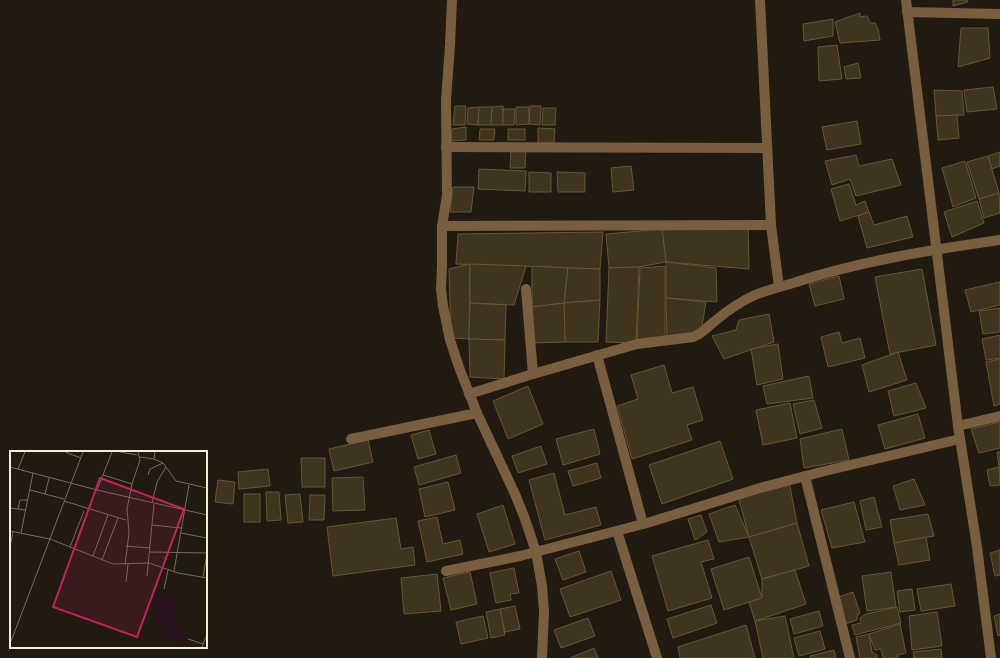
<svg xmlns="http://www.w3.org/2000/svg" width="1000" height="658" font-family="'PT Sans',sans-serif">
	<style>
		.building { fill: #3f341e; stroke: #685733 }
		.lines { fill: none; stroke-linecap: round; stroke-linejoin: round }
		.minor { stroke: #795e40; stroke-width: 10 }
		.inset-road { fill: none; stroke: #776d5e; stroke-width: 1 }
		.view { fill: #c52261; fill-opacity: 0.15; stroke: #c52261; stroke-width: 2 }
		.inset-edge { fill: none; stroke: #faead4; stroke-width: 2 }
	</style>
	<rect width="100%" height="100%" fill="#201a10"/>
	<!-- building -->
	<g class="building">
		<polygon points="953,0 967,0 968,2 953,6"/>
		<polygon points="860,13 860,17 867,16 870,23 875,23 878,29 880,40 840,43 835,22"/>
		<polygon points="833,19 833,36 804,41 803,24"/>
		<polygon points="961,28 988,28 990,58 958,67"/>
		<polygon points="837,45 842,79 819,81 818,47"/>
		<polygon points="858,63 861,78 846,79 844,67"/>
		<polygon points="993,87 997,109 967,112 964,90"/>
		<polygon points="934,90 962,91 964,115 936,116"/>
		<polygon points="455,106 466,106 465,125 453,125"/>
		<polygon points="503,106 503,125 491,125 492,107"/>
		<polygon points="530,106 541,106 540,125 529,124"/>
		<polygon points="479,107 478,125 467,124 468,108"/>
		<polygon points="479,107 492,107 491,125 478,125"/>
		<polygon points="516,107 529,107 529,124 516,125"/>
		<polygon points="543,108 556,108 555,125 542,125"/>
		<polygon points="503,109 515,109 514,125 503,125"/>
		<polygon points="957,115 959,138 938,140 936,116"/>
		<polygon points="857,121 861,144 827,150 822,127"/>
		<polygon points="466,127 466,140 451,141 452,129"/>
		<polygon points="538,128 555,129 554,143 538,143"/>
		<polygon points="480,129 495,129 494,140 479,140"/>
		<rect x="508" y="129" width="17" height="11"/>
		<polygon points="511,149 526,149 525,168 510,168"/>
		<polygon points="1000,152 1000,166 992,169 988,156"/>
		<polygon points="856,155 859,166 892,159 901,185 856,196 850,179 832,185 825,161"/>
		<polygon points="988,156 999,193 979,199 967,162"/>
		<polygon points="965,161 976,198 953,207 942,168"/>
		<polygon points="631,166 634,190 613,192 611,168"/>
		<polygon points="479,169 526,171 525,191 478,189"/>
		<polygon points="529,172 551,173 551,192 529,192"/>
		<polygon points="557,172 585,173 585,192 558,192"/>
		<polygon points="849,184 856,205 865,201 869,212 840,221 831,189"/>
		<polygon points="453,187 474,187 471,212 450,212"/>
		<polygon points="999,193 1000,213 984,218 979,199"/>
		<polygon points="977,201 984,223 952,237 944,212"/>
		<polygon points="869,212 874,225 907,216 913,237 867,248 858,216"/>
		<polygon points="748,226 749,269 666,262 662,229"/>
		<polygon points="662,229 666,262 639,267 609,268 606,234"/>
		<polygon points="603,232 600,269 456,264 458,234"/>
		<polygon points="666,262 716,268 717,302 666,298"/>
		<polygon points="470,264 469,339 451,338 449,269"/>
		<polygon points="470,264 526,266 514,305 470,303"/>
		<polygon points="532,266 568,268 564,303 532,307"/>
		<polygon points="665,266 665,340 637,342 640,268"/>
		<polygon points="639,267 636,343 606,342 609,268"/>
		<polygon points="568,268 600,269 600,300 564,303"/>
		<polygon points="922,269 936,345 890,354 875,277"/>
		<polygon points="839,276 844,299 815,306 809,284"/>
		<polygon points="1000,282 1000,305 971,312 965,290"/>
		<polygon points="666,298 706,302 701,332 667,339"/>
		<polygon points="600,300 598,342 565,342 564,303"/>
		<polygon points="470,303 506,305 505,340 469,339"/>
		<polygon points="564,303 565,342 533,343 532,307"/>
		<polygon points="1000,308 1000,332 983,334 979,311"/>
		<polygon points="769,314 774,342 724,359 712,336 736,330 739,320"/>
		<polygon points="839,332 842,343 860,338 865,358 828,367 821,337"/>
		<polygon points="1000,335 1000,358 986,360 982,339"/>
		<polygon points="469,339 505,340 504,379 470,377"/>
		<polygon points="778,344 783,379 757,385 751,349"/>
		<polygon points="898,352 907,380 869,392 862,365"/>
		<polygon points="1000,359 1000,404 994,406 986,362"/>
		<polygon points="664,365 672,393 693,387 703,420 687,425 692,440 632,459 617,406 638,399 631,375"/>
		<polygon points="809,376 813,398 767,404 763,386"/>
		<polygon points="916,383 926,408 894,416 888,391"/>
		<polygon points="528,386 543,424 508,439 493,401"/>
		<polygon points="814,400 822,428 800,434 793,404"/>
		<polygon points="790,403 797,438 763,445 756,410"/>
		<polygon points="918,414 925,438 885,449 878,425"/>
		<polygon points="1000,422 1000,448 979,453 971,429"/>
		<polygon points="594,429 600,454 563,465 556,439"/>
		<polygon points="842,429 849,460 804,468 800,439"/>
		<polygon points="429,430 436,454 418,459 411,435"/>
		<polygon points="368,440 373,462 334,471 329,449"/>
		<polygon points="720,441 733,479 662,504 649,465"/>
		<polygon points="541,446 547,464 518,473 512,456"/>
		<polygon points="997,452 1000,452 1000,474 999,467"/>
		<polygon points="456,455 461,473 419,485 414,467"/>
		<polygon points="301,458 325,458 325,487 302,487"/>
		<polygon points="597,463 601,478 573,486 568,471"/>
		<polygon points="999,467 1000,485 990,486 987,470"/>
		<polygon points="268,469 270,486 239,489 238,472"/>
		<polygon points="554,473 565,515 596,507 601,525 545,540 529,480"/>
		<polygon points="363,477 365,510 333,511 332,478"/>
		<polygon points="914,479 925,505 900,510 893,486"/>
		<polygon points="218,480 235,482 233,504 215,502"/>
		<polygon points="789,481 797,523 749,537 738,496"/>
		<polygon points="448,482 455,510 425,517 419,489"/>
		<polygon points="266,492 279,492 281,520 267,521"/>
		<rect x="244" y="494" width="16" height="28"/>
		<polygon points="300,494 303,522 288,523 285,495"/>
		<polygon points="310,495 325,495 324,520 309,520"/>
		<polygon points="874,497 882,527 866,530 860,501"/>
		<polygon points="854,502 865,542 832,548 821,510"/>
		<polygon points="503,505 515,544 489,552 477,514"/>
		<polygon points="735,505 749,537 719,542 709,514"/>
		<polygon points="928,514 934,536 894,543 890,520"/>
		<polygon points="701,515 707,532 695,540 688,519"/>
		<polygon points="437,517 443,544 460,540 463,554 427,562 418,521"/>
		<polygon points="396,518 401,549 413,547 415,565 333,576 327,527"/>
		<polygon points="797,523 809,566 762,579 749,537"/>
		<polygon points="926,537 930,560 899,565 894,543"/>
		<polygon points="708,540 714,559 701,562 712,598 668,611 652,556"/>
		<polygon points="1000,550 1000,575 995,576 990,553"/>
		<polygon points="579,551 586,572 563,580 555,559"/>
		<polygon points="749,557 762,598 724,610 711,569"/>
		<polygon points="514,568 519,593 510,594 511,600 496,603 490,573"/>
		<polygon points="795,570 806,604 755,621 749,602 762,598 762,579"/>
		<polygon points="611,571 621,600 570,617 560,589"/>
		<polygon points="470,572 477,604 451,610 443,578"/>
		<polygon points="891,572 896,607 867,611 862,576"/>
		<polygon points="437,574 441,611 404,614 401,578"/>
		<polygon points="951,584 955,606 921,611 917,589"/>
		<polygon points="912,589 915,610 900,612 897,591"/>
		<polygon points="853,592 860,613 857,616 857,620 845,624 836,598"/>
		<polygon points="711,605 717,623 673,638 667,619"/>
		<polygon points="515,606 520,629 505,632 500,609"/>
		<polygon points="897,607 901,623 855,635 852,625 861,623 860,618 866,614"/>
		<polygon points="500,609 505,635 491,638 486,612"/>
		<polygon points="819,611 823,626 794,634 790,619"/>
		<polygon points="937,612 942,646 912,650 909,616"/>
		<polygon points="1000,614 1000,635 998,636 994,616"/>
		<polygon points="483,616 488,638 461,644 456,622"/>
		<polygon points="785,616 794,658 763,658 755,621"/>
		<polygon points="588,618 595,636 561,648 554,630"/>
		<polygon points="900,624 906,653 897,655 898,658 883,658 881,649 875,650 869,634"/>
		<polygon points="746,625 755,658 680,658 678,647"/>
		<polygon points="820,631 825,649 799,656 794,638"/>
		<polygon points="869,634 872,652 877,655 877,658 860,658 856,637"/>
		<polygon points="594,648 598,658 570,658"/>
		<polygon points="941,649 942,658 914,658 913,652"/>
		<polygon points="834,650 836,658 810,658 810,656"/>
	</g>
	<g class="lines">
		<!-- minor -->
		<g class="minor">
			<polyline points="452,0 450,45 446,100 447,195 442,226 442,264 441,289 443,306 450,340 460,370 477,413 515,494 525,519 536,552 542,586 544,611 542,658"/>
			<polyline points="760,0 771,225 779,287"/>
			<polyline points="906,0 958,426 977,547 991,658"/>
			<polyline points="907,12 1000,14"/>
			<polyline points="446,147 767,148"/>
			<polyline points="442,226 771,225"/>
			<polyline points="526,289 533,374"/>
			<polyline points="597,355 643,524"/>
			<path d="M469 394 533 374 637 344 693 337C702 334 707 327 715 321 727 311 741 301 755 295 767 290 780 287 793 283 860 261 930 250 1000 240"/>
			<polyline points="958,426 1000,416"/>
			<polyline points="351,439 477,413"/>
			<polyline points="805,476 850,658"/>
			<polyline points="617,531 657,658"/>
			<polyline points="446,571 520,556 647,523 760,488 825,471 960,439"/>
		</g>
	</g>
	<!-- overview -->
	<g transform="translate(10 451)">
		<rect width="197" height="197" fill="#201a10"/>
		<path d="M146 144 165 148 167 174 176 181 173 192 162 189 149 174 142 160Z" fill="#29131f"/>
		<path class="inset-road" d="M55 1 71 7M110 1 127 4M145 1 144 8 153 12 166 30 197 37M130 6 144 8M0 16 87 39 197 64M8 18 15 1M93 24 122 33M138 24 140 18 153 12M20 39 54 48M87 39 102 1M35 43 39 27M54 50 116 69M142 52 147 31 156 16M0 57 16 59M8 58 10 49H18M142 74 171 77M0 80 40 88 103 113 139 112 168 122 197 127M11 82 23 22M171 82 197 87M1 92 3 80M116 95 140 97M60 96 74 60M140 101 197 102M83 105 98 64M92 109 108 67M115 114 119 82 117 58 122 33 130 9 128 1M164 120 179 34M137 125 144 53M193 126 197 103M116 131 118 113M154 138 158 119M178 188 193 193M0 193 73 1M192 196 197 183"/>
		<path class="view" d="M90 27 174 58 127 186 43 156Z"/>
		<rect width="197" height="197" class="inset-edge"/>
	</g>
</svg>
